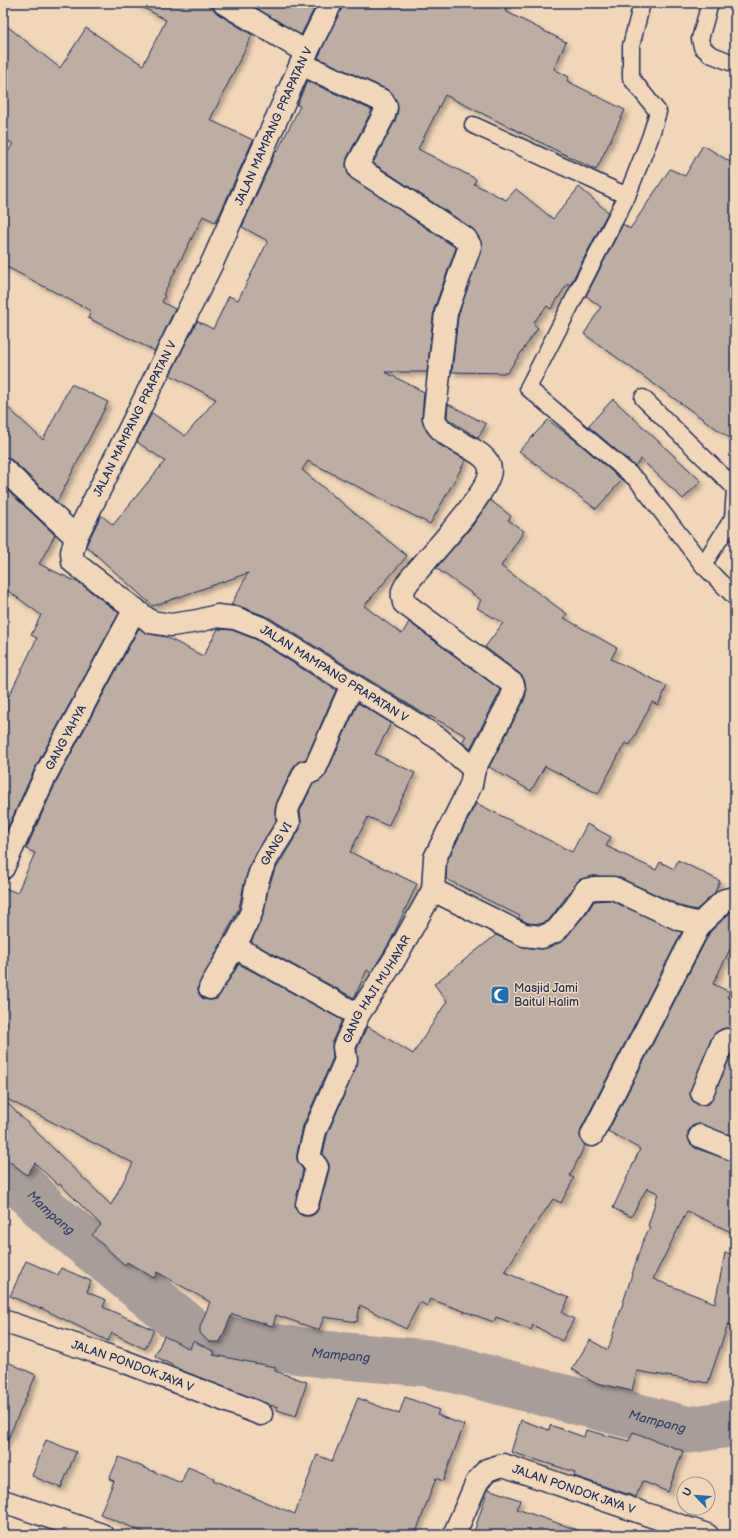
<svg xmlns="http://www.w3.org/2000/svg" width="738" height="1538" font-family="'Balsamiq Sans',sans-serif">
	<style>
		.lines { fill: none; stroke-linecap: round; stroke-linejoin: round }
		.river { stroke: #a99d99; stroke-width: 47 }
		.building { fill: #bdada2; stroke: #1b2f5e; filter: url(#shadow) }
		.lane-casing { stroke: #1b2f5e; stroke-width: 19 }
		.street-casing { stroke: #1b2f5e; stroke-width: 25 }
		.lane { stroke: #f2d6b8; stroke-width: 16 }
		.street { stroke: #f2d6b8; stroke-width: 22 }
		.labels { text-anchor: middle; dominant-baseline: central; stroke-width: 3; stroke-linejoin: round; paint-order: stroke }
		.street-label { font-size: 12px; fill: #1b2f5e; stroke: #f2d6b8 }
		.poi-label { font-size: 12px; fill: #1b2f5e; stroke: #f2d6b8; text-anchor: start }
		.water-label { font-size: 13px; font-style: italic; fill: #37456a; stroke: #f2d6b8 }
	</style>
	<defs>
		<filter id="shadow"><feDropShadow dx="3.5" dy="3.5" stdDeviation="2" flood-color="#0004"/></filter>
	</defs>
	<rect width="100%" height="100%" fill="#f2d6b8"/>
	<filter id="ink" filterUnits="userSpaceOnUse"><feTurbulence type="fractalNoise" baseFrequency=".025" numOctaves="2"/><feDisplacementMap in="SourceGraphic" scale="8" xChannelSelector="R" yChannelSelector="G"/><feConvolveMatrix kernelMatrix="1 2 1 2 8 2 1 2 1" color-interpolation-filters="sRGB"/></filter>
	<g filter="url(#ink)">
		<g class="lines">
			<!-- river -->
			<path class="river" id="s1" d="M3 1166 48 1212 199 1336 322 1354 428 1363 689 1430 735 1423"/>
		</g>
		<!-- building -->
		<g class="building">
			<polygon points="135,3 212,3 213,9 218,14 252,35 210,120 253,140 219,216 215,222 203,216 163,295 165,296 162,302 175,309 155,351 88,318 91,311 3,265 3,159 13,144 3,137 3,23 60,68 86,28 143,65 166,20"/>
			<polygon points="248,3 317,3 301,35"/>
			<polygon points="343,3 509,3 505,11 566,42 554,69 569,77 567,81 625,110 596,170 445,95 418,149 476,179 474,184 506,200 516,189 553,219 579,187 608,212 570,285 568,283 551,309 547,306 533,323 538,328 507,373 452,372 458,316 482,245 473,229 373,163 395,121 398,110 397,102 388,90 318,58"/>
			<polygon points="307,81 372,110 347,158 346,166 349,176 456,248 434,309 427,372 385,372 424,392 422,417 427,432 438,444 466,460 430,524 308,461 302,470 407,556 364,606 402,634 409,622 501,690 470,749 462,742 466,736 430,716 429,717 268,617 239,606 231,605 248,573 153,606 86,546 101,515 113,525 165,461 137,442 152,413 185,436 216,399 170,375 197,321 213,329 229,296 238,300 268,241 242,227 276,151 277,152 300,106 297,105"/>
			<polygon points="703,145 735,165 735,442 584,334 601,307 586,296 623,224 630,229 670,169 685,176"/>
			<polygon points="71,384 108,402 57,502 12,460 3,457 3,403 43,440"/>
			<polygon points="613,399 701,481 683,499 641,459 635,466 588,426"/>
			<polygon points="448,404 486,424 478,438 448,419 447,416"/>
			<polygon points="548,420 575,440 622,480 596,509 519,451"/>
			<polygon points="3,486 55,535 39,564 81,584 119,613 36,766 3,838 3,708 37,638 31,635 41,615 3,587"/>
			<polygon points="490,500 511,516 508,520 524,531 501,566 567,614 564,618 617,648 611,659 667,686 658,705 652,702 630,745 625,743 598,794 545,766 531,791 489,767 523,703 526,694 525,682 520,674 485,647 503,623 477,608 481,600 436,568 473,525"/>
			<polygon points="139,628 149,634 166,637 203,656 218,629 232,630 255,639 336,690 306,759 298,762 294,766 277,802 275,810 276,821 251,862 244,884 239,908 198,988 199,994 203,999 210,1000 217,999 239,964 342,1020 332,1042 333,1058 303,1126 297,1154 297,1160 303,1170 295,1207 298,1213 303,1216 311,1216 316,1213 319,1207 329,1170 329,1164 323,1154 327,1135 357,1065 357,1049 367,1026 413,1054 447,1001 434,984 496,935 523,947 541,949 561,942 586,914 594,901 610,900 682,932 581,1129 580,1136 585,1145 570,1176 574,1178 561,1203 553,1199 504,1272 569,1298 562,1313 574,1319 562,1341 533,1325 531,1330 496,1317 494,1322 430,1299 427,1306 420,1302 406,1329 360,1305 357,1322 324,1317 319,1330 276,1315 273,1326 232,1314 220,1342 209,1342 200,1333 200,1327 210,1302 157,1272 154,1278 127,1262 125,1265 92,1235 101,1225 60,1184 58,1185 35,1163 27,1175 3,1156 3,1099 111,1205 133,1163 3,1097 3,887 17,893 35,853 26,849 58,778"/>
			<polygon points="358,703 391,723 375,754 415,773 388,826 368,817 350,852 417,884 390,942 371,973 367,970 354,998 251,942 264,913 268,889 274,872 300,829 301,821 300,811 313,784 321,780 326,774"/>
			<polygon points="476,803 572,852 587,824 611,837 606,846 656,870 660,862 674,869 678,860 720,881 714,894 696,910 683,907 618,877 592,876 579,880 548,921 540,924 528,923 518,918 520,916 446,879 447,861"/>
			<polygon points="735,911 735,939 713,984 730,992 727,997 735,1000 735,1030 727,1028 722,1029 712,1037 690,1094 692,1100 698,1105 704,1105 710,1103 731,1055 735,1055 735,1137 699,1124 692,1126 688,1132 688,1137 690,1143 695,1148 735,1162 735,1234 687,1211 653,1279 715,1303 725,1253 735,1254 735,1325 728,1324 708,1383 637,1371 632,1391 593,1382 572,1369 590,1340 608,1350 642,1243 650,1227 648,1226 658,1193 647,1188 631,1217 613,1208 640,1149 608,1131 710,932 731,912"/>
			<polygon points="26,1261 58,1275 61,1268 91,1281 87,1292 106,1300 103,1307 154,1330 145,1349 112,1333 108,1341 41,1308 40,1309 10,1296"/>
			<polygon points="164,1336 190,1349 193,1341 215,1352 213,1355 275,1367 275,1371 307,1382 296,1416 277,1410 278,1407 269,1405 183,1371 155,1356"/>
			<polygon points="3,1360 36,1375 3,1450"/>
			<polygon points="405,1397 439,1410 437,1415 464,1425 443,1481 436,1478 415,1535 150,1535 100,1514 114,1481 109,1479 119,1457 181,1483 188,1467 214,1478 213,1480 255,1498 295,1514 317,1455 332,1461 358,1398 399,1414"/>
			<polygon points="521,1420 549,1430 550,1425 584,1437 586,1430 629,1441 633,1432 683,1451 668,1492 642,1481 636,1497 574,1476 575,1472 511,1452"/>
			<polygon points="46,1440 76,1452 61,1488 32,1476"/>
			<polygon points="488,1489 520,1500 517,1509 583,1532 583,1535 473,1535"/>
		</g>
		<g class="lines">
			<defs>
				<g id="lane">
					<polyline points="642,3 631,46 631,78 658,112 650,138 627,196 528,388 637,480 703,565 735,597"/>
					<polyline points="710,3 700,39 702,47 710,54 735,64"/>
					<polyline points="473,125 627,196"/>
					<polyline points="643,398 735,488"/>
					<polyline points="703,565 733,518 735,489"/>
				</g>
				<g id="street">
					<polyline points="224,3 306,52"/>
					<path d="M301 64 383 101 386 107 384 115 358 164 359 169 466 239 470 246 446 313 434 418C440 442 490 448 490 470 491 488 439 546 425 562 418 571 407 580 403 591 402 595 403 599 404 603L513 684 514 690 511 699 474 769"/>
					<polyline points="3,469 76,537"/>
					<path id="s2" d="M3 868 47 772 135 609"/>
					<polyline points="433,890 524,935 542,937 556,931 576,906 586,890 595,888 613,888 679,919 700,924 725,900 735,898"/>
					<polyline points="233,946 358,1015"/>
					<path id="s3" d="M210 988C224 963 241 938 251 913 255 903 254 893 257 883 262 861 278 842 289 823L287 812 288 807 305 772 313 771 315 769 352 685"/>
					<polyline points="702,1093 723,1042 727,1040 735,1043"/>
					<polyline points="592,1135 700,924"/>
					<polyline points="700,1136 735,1150"/>
					<path id="s4" d="M307 1204 317 1167 309 1157 315 1131 346 1060 344 1047 358 1015 394 960 433 890 435 858 471 785 474 769 438 738 261 628 235 618 217 616 198 621 171 625 151 622 73 562 72 552 76 537 212 263 301 64 331 3"/>
					<path id="s5" d="M3 1321 123 1361 261 1414"/>
					<polyline points="3,1501 102,1535"/>
					<path id="s6" d="M454 1535 477 1482 487 1470 503 1465 707 1535"/>
				</g>
			</defs>
			<!-- lane casing -->
			<use href="#lane" class="lane-casing"/>
			<!-- street casing -->
			<use href="#street" class="street-casing"/>
			<!-- lane -->
			<use href="#lane" class="lane"/>
			<!-- street -->
			<use href="#street" class="street"/>
		</g>
	</g>
	<!-- icons -->
	<defs>
		<symbol id="mosque-square" viewBox="-11 -11 22 22"><rect x="-9" y="-9" width="18" height="18" rx="4" fill="#1f6fb2" stroke="#f2d6b8"/><path d="M3.5-4.9A6 6 0 1 0 3.5 4.9A5 5 0 1 1 3.5-4.9Z" fill="#fff"/></symbol>
	</defs>
	<g fill-rule="evenodd">
		<use href="#mosque-square" x="489" y="984" width="22" height="22"/>
	</g>
	<g class="labels">
		<!-- street labels -->
		<g class="street-label">
			<text stroke="none"><textPath href="#s4" startOffset="1428">JALAN MAMPANG PRAPATAN V</textPath></text>
			<text stroke="none"><textPath href="#s4" startOffset="1104">JALAN MAMPANG PRAPATAN V</textPath></text>
			<text transform="translate(334 674) rotate(32)">JALAN MAMPANG PRAPATAN V</text>
			<text stroke="none"><textPath href="#s2" startOffset="145">GANG YAHYA</textPath></text>
			<text stroke="none"><textPath href="#s3" startOffset="160">GANG VI</textPath></text>
			<text stroke="none"><textPath href="#s4" startOffset="235">GANG HAJI MUHAYAR</textPath></text>
			<text stroke="none"><textPath href="#s5" startOffset="137">JALAN PONDOK JAYA V</textPath></text>
			<text stroke="none"><textPath href="#s6" startOffset="165">JALAN PONDOK JAYA V</textPath></text>
		</g>
		<!-- poi labels -->
		<g class="poi-label">
			<text x="514" y="988">Masjid Jami<tspan x="514" dy="14">Baitul Halim</tspan></text>
		</g>
		<!-- water labels -->
		<g class="water-label">
			<text stroke="none"><textPath href="#s1" startOffset="67">Mampang</textPath></text>
			<text stroke="none"><textPath href="#s1" startOffset="403">Mampang</textPath></text>
			<text stroke="none"><textPath href="#s1" startOffset="727">Mampang</textPath></text>
		</g>
	</g>
	<!-- margin -->
	<rect width="738" height="1538" fill="none" stroke="#f2d6b8" stroke-width="16"/>
	<rect x="8" y="8" width="722" height="1522" fill="none" stroke="#1b2f5e" stroke-width="1.5" filter="url(#ink)"/>
	<!-- north arrow -->
	<g transform="translate(696 1496) rotate(295)"><circle r="19" fill="#f2d6b8" stroke="#9c9394"/>
	<path d="M0-3L7 15L0 10L-7 15Z" fill="#1f6fb2"/>
	<text y="-6" font-size="11" font-weight="bold" text-anchor="middle" fill="#1b2f5e">U</text>
	</g>
</svg>
